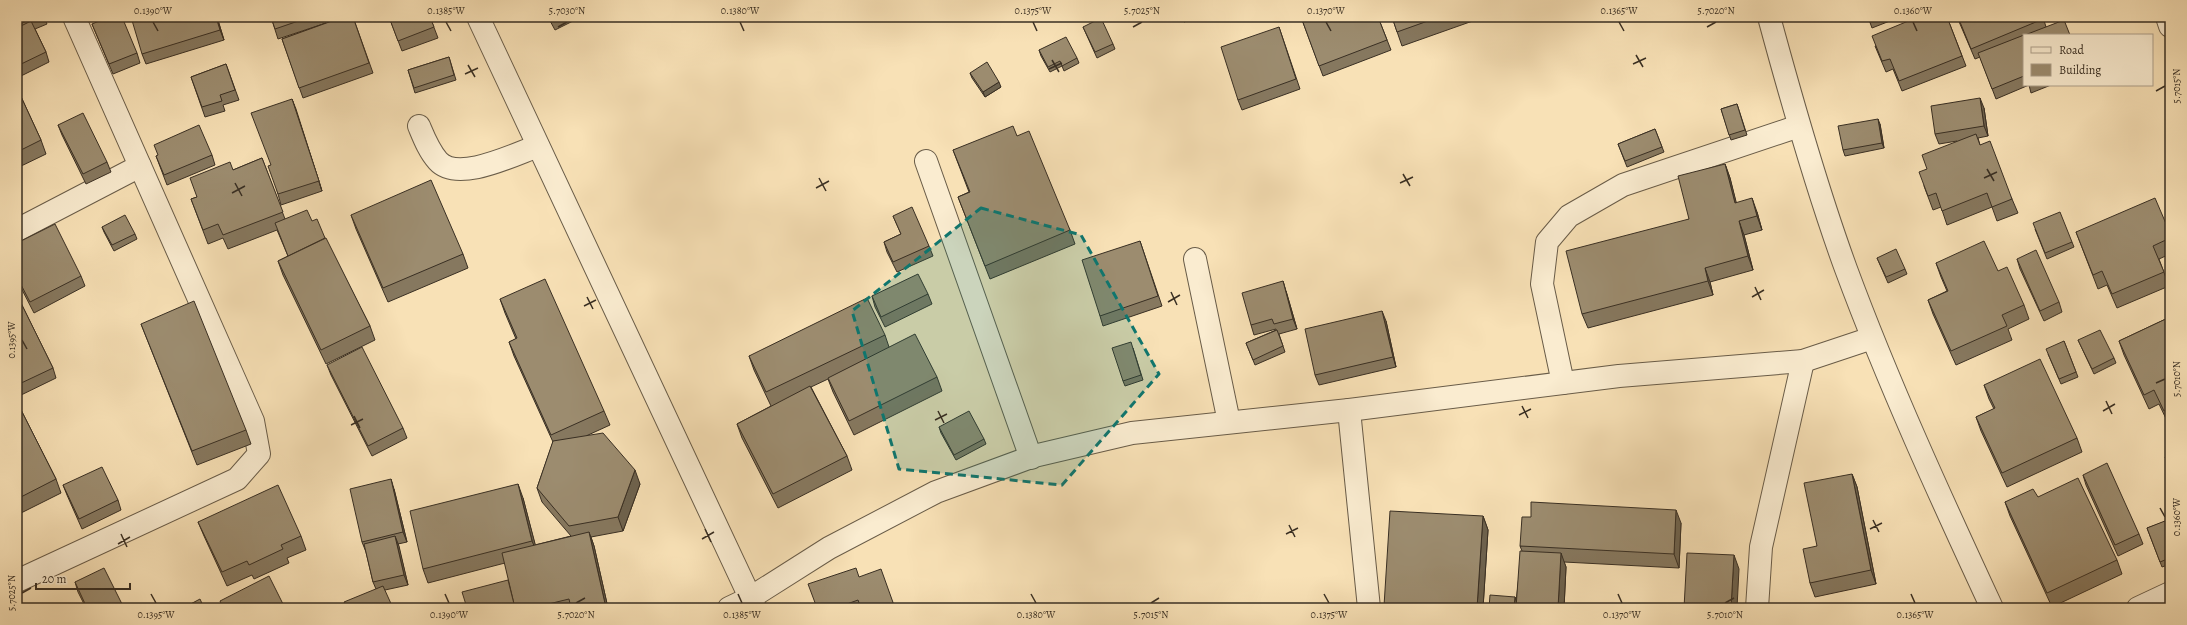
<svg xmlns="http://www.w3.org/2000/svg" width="2187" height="625" font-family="Alegreya,serif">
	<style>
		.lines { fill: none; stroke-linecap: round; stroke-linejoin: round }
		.minor-casing { stroke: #695c48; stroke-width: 24 }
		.minor { stroke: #faecd0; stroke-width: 22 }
		.wall { fill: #86785f; stroke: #392f23 }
		.shaded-wall { fill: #6d624e; stroke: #392f23 }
		.building { fill: #9c8c6f; stroke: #392f23 }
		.marked { fill: #0f766e; fill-opacity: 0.2; stroke: #0f766e; stroke-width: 3; stroke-dasharray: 8 5; stroke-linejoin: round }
		.ticks { fill: none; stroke: #392f23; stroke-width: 1.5 }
		.neatline { fill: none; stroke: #392f23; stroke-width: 1.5 }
		.ticks-label { font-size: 10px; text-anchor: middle; fill: #392f23 }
	</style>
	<rect width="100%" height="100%" fill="#f8e1b6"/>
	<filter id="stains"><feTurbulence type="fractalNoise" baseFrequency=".005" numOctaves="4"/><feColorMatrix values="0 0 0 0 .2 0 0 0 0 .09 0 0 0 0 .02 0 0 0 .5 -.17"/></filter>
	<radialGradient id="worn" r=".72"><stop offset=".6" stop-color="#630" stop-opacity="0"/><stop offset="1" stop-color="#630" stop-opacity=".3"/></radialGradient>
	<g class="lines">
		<defs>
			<g id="minor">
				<polyline points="478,17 755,608"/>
				<path d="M1769 17C1792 102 1816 187 1846 269 1889 385 1940 496 1992 608"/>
				<polyline points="2167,17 2170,26"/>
				<path d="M419 126C424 138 429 151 438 161 458 183 515 154 538 146"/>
				<polyline points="926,161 1031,458"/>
				<polyline points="17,230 140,166"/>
				<polyline points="1195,259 1229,422"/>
				<polyline points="1563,383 1542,284 1547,242 1569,216 1623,185 1799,126"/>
				<polyline points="1349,410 1369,608"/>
				<polyline points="17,581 237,479 259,454 253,421 74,17"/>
				<polyline points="729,608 750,598 829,548 936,492 1034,456 1132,433 1349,410 1619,376 1803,361 1872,338"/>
				<polyline points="1757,608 1761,547 1803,361"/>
				<polyline points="2138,608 2170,593"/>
			</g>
		</defs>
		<!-- minor casing -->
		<use href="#minor" class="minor-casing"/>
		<!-- minor -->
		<use href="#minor" class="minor"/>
	</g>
	<!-- wall -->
	<g class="wall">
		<polygon points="17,17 44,17 47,24 35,29 46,52 49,62 17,78"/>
		<polygon points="217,17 224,40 146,64 142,54"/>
		<polygon points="271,17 353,17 373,73 303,98 282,39 326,23 278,39"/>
		<polygon points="389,17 430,17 438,38 402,51"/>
		<polygon points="548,17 581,17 555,30"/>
		<polygon points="1182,17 1200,17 1184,22"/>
		<polygon points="1301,17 1378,17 1391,50 1323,76"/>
		<polygon points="1392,17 1484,17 1402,46"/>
		<polygon points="1868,17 1900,17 1872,28"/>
		<polygon points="1947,17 1966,66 1902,91 1893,69 1886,72 1875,46"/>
		<polygon points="1957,17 2043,17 2046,27 2070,35 2024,35 2024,85 2051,85 2031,93 2029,85 1996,99 1980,57 1975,59"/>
		<polygon points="92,24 137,53 140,63 113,74"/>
		<polygon points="1083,27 1113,44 1115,49 1097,58"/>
		<polygon points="1279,27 1300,89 1242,110 1238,100"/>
		<polygon points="1039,50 1077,58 1079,63 1064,71 1062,66 1050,72 1041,56"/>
		<polygon points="449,57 456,80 415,93 408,70"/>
		<polygon points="226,64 239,100 223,105 225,111 205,117 191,77"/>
		<polygon points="970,73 1001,87 985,97 972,78"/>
		<polygon points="17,88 41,140 46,154 17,168"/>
		<polygon points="292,99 322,191 281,205 278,194 271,165"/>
		<polygon points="1737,104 1747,135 1731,140 1721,109"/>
		<polygon points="1984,108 1988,136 1978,138 1980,145 2012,199 2018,213 1997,221 1992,207 1947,225 1941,207 1933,210 1924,186 1927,169 1957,141 1939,144 1935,134"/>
		<polygon points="1880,124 1884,148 1845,156 1843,150"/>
		<polygon points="58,125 107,162 111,172 86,184 62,135"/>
		<polygon points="1655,129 1664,152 1627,167 1618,144"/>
		<polygon points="1017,136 1070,230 1075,244 990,279 958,197 969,192 953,150"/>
		<polygon points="212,155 215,165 167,185 156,156"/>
		<polygon points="262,158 285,219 312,221 325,238 370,326 375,340 326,364 283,275 278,261 288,256 277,230 228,249 223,238 208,244 191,199 197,197 233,170"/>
		<polygon points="1725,164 1730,178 1736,203 1757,212 1762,230 1744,235 1753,270 1710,282 1713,295 1588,328 1582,314 1689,219"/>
		<polygon points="351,215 463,254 468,268 388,302 356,229"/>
		<polygon points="893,216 929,246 933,256 897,272 887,252 884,242 901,234"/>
		<polygon points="102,227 135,234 137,239 114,251 104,232"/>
		<polygon points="2035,229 2072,242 2074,247 2047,259"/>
		<polygon points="2076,232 2170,233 2170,254 2159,259 2169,286 2117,308 2107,285 2098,289"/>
		<polygon points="1140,241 1162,306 1103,326 1100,316"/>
		<polygon points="17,243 81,276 85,286 34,313 17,280"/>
		<polygon points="1877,258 1905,269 1907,274 1888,283"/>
		<polygon points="2017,259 2059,302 2062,312 2044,321 2020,269"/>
		<polygon points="1936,263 1998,271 2024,305 2029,319 2008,329 2012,340 1956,365 1933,314 1928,300 1947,291 1941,277"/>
		<polygon points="1286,291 1297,329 1279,334 1285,352 1255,365 1246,343 1276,330 1276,329 1254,335 1251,325"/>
		<polygon points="928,294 932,304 885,327 875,307 872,296"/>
		<polygon points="17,295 53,368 56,378 17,397"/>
		<polygon points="500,299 604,411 610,425 586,436 640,484 623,531 591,537 594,546 608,608 467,608 510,584 505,563 428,583 423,569 523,498 535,545 571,536 542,502 537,488 553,442 514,356 509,342 516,339 505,313"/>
		<polygon points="2170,317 2170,424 2169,425 2159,404 2149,409 2124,355 2119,341"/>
		<polygon points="1386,321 1396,367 1319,385 1315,375"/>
		<polygon points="141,324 246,430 251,444 197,465"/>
		<polygon points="885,335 889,347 937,377 942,391 854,435 833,392 828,379 811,387 847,456 852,470 778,508 742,438 737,424 771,406 754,370 749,356"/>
		<polygon points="2078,340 2114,358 2116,363 2094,374"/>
		<polygon points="2064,341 2078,377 2061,384 2048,354"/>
		<polygon points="1133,348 1143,380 1125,386 1123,381"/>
		<polygon points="327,365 403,428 407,438 372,456 331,375"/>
		<polygon points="1984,385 2077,438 2082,452 2007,487 1981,431 1976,417 1994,409 1989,399"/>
		<polygon points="17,402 56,479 61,493 17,515"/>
		<polygon points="939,427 984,439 986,444 956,460 941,433"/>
		<polygon points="1852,474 1857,487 1876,584 1815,597 1810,583 1817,546"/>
		<polygon points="2083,475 2139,534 2143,544 2118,556 2086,485"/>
		<polygon points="63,485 118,500 121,510 82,529 67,495"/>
		<polygon points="394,489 407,542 398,544 408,585 385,590 376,589 373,582 366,552 362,542"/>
		<polygon points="2038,497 2117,560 2122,574 2052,607 2010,516 2005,502"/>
		<polygon points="1483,516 1488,530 1483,608 1385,608 1384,606"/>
		<polygon points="2170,520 2170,564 2162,567 2147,528"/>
		<polygon points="198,522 301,536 306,550 287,558 289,563 254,579 252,575 227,586 204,536"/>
		<polygon points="1681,523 1679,568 1564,562 1566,567 1564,608 1489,608 1515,597 1516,602 1522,551 1520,546"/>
		<polygon points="859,577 895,608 817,608"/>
		<polygon points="75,582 122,604 123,608 86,608 78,592"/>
	</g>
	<!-- shaded-wall -->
	<g class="shaded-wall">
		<polygon points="216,17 217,17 224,40 220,30"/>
		<polygon points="999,82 1001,87 985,97 983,92"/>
		<polygon points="1980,98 1984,108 1988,136 1984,126"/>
		<polygon points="292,99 296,109 322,191 319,181"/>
		<polygon points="1878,119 1880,124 1884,148 1882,143"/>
		<polygon points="1725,164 1730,178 1740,217 1735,203"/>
		<polygon points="1752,198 1757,212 1762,230 1757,216"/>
		<polygon points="1739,221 1744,235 1753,270 1748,256"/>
		<polygon points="1705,268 1710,282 1713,295 1708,281"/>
		<polygon points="1283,281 1286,291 1297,329 1293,319"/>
		<polygon points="1382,311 1386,321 1396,367 1393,357"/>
		<polygon points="635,470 640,484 623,531 618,517"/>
		<polygon points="1852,474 1857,487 1876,584 1871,570"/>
		<polygon points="391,479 394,489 407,542 403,532"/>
		<polygon points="518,484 523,498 538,555 532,541"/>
		<polygon points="1676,510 1681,523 1679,568 1674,554"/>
		<polygon points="1483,516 1488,530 1483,608 1477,608"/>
		<polygon points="589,532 594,546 608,608 606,608"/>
		<polygon points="395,536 399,546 408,585 404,575"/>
		<polygon points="1561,553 1566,567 1564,608 1558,608"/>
		<polygon points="1734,555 1739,569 1737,608 1731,608"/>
		<polygon points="1515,597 1518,607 1518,608 1514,608"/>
	</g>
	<!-- building -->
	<g class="building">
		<polygon points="17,17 36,17 17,25"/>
		<polygon points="109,17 122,17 137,53 109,64 92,24"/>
		<polygon points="131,17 216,17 220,30 142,54"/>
		<polygon points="271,17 310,17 275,29"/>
		<polygon points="343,17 353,17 369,63 299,88 282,39"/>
		<polygon points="389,17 430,17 434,27 398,41"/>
		<polygon points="1301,17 1378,17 1387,40 1319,66"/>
		<polygon points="1392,17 1439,17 1397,32"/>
		<polygon points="1918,17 1947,17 1962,56 1899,81 1890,59 1882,61 1872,36"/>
		<polygon points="1958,17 2043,17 2043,19 1971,49"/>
		<polygon points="1101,18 1113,44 1095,52 1083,27"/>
		<polygon points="2064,20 2070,35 2025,35"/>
		<polygon points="31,21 46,52 17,66 17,28"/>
		<polygon points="1279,27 1296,79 1238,100 1221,47"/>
		<polygon points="2024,35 2024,76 1992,89 1978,53"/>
		<polygon points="1066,37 1077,58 1062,66 1060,61 1048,67 1039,50"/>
		<polygon points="449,57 454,75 414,88 408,70"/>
		<polygon points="987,62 999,82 983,92 970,73"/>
		<polygon points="226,64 235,90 220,95 222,101 202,107 191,77"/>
		<polygon points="17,88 41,140 17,152"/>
		<polygon points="1980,98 1984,126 1935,134 1931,106"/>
		<polygon points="292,99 319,181 278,194 268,166 271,165 251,113"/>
		<polygon points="1737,104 1745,130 1729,135 1721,109"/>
		<polygon points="83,113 107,162 83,174 58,125"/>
		<polygon points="1878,119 1882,143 1843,150 1838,126"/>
		<polygon points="199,125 212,155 164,175 156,156 158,155 154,145"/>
		<polygon points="1013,126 1017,136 1029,131 1070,230 985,266 958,197 970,192 953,150"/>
		<polygon points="1655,129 1662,147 1625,161 1618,144"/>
		<polygon points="1976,134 1980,145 1990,141 2012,199 1992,207 1987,193 1942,211 1936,193 1928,196 1919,172 1927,169 1922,155"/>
		<polygon points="262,158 283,212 223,235 218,224 203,230 191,199 197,197 190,178 230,162 233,170"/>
		<polygon points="1725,164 1735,203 1752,198 1757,216 1739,221 1748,256 1705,268 1708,281 1582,314 1566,251 1689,219 1678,176"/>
		<polygon points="431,180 463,254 383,288 351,215"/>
		<polygon points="2155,198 2170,233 2170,238 2153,246 2164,272 2112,294 2102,271 2093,275 2076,232"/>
		<polygon points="912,207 929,246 893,262 884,242 901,234 893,216"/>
		<polygon points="307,210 312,221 317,219 325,238 288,256 275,223"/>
		<polygon points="2060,212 2072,242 2045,253 2033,223"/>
		<polygon points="125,215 135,234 112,245 102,227"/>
		<polygon points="55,224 81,276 30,302 17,277 17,243"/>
		<polygon points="326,238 370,326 321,350 278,261"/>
		<polygon points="1140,241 1158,296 1100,316 1082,260"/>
		<polygon points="1984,241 1998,271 2007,267 2024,305 2002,315 2007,326 1951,351 1928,300 1948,291 1936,263"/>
		<polygon points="1896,249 1905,269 1886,277 1877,258"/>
		<polygon points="2036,250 2059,302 2040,311 2017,259"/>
		<polygon points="918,274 928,294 881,317 872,296"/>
		<polygon points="545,279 604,411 551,435 509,342 517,338 500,299"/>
		<polygon points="1283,281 1293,319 1274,324 1272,319 1251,325 1242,293"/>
		<polygon points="17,295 53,368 17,385"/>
		<polygon points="867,298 885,335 766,392 749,356"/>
		<polygon points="194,301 246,430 192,451 141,324"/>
		<polygon points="1382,311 1393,357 1315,375 1305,329"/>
		<polygon points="2170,317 2170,408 2164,411 2154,390 2144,395 2119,341"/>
		<polygon points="1277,330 1283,346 1253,360 1246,343"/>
		<polygon points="2100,330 2114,358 2092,369 2078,340"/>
		<polygon points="915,334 937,377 849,421 828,378"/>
		<polygon points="2064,341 2076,372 2059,379 2046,349"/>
		<polygon points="1131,342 1141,375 1123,381 1112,348"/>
		<polygon points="362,347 403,428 368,446 327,365"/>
		<polygon points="2040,359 2077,438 2002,473 1976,417 1995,408 1984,385"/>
		<polygon points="810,386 847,456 773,494 737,424"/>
		<polygon points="17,402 56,479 17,499"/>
		<polygon points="969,411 984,439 954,455 939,427"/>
		<polygon points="603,433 635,470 618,517 569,526 537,488 553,441"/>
		<polygon points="2170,455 2170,469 2165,457"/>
		<polygon points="2107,463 2139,534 2115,545 2083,475"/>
		<polygon points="102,467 118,500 79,519 63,485"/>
		<polygon points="1852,474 1871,570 1810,583 1803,549 1817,546 1804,483"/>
		<polygon points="2078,478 2117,560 2047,593 2005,502 2033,489 2038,497"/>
		<polygon points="391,479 403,532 362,542 350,489"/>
		<polygon points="518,484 532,541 423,569 410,511"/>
		<polygon points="278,485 301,536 281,545 283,549 249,565 247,561 222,572 198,522"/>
		<polygon points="1531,502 1676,510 1674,554 1520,546 1522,517 1531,517"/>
		<polygon points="1390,511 1483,516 1477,608 1429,608 1384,606"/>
		<polygon points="2170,519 2170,558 2160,562 2147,528"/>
		<polygon points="589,532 606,608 571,608 569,599 532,608 515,608 502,553"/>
		<polygon points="395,536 404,575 373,582 364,544"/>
		<polygon points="1520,551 1561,553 1558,608 1516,608"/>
		<polygon points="1687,553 1734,555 1731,608 1684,608"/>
		<polygon points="104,568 122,604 114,608 87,608 75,582"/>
		<polygon points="856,568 859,577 881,569 895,608 861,608 858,600 836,608 817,608 808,584"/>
		<polygon points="269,576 285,608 223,608 220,601"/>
		<polygon points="508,580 515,608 467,608 462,592"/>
		<polygon points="383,586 393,608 347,608 344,602"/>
		<polygon points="1490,595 1515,597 1514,608 1489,608"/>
		<polygon points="200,599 204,608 183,608"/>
	</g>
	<!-- marked area -->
	<path class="marked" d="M981 208 1081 235 1159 374 1062 485 899 469 852 311Z"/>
	<!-- ticks -->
	<path class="ticks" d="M153 22 158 31M446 22 451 31M740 22 744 31M1033 22 1037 31M1326 22 1331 31M1619 22 1624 31M1913 22 1917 31M558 27 567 22M1133 27 1142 22M1707 27 1716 22M1636 55 1643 67M1052 60 1059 72M1633 64 1646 58M468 65 475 77M1049 69 1062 63M465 74 478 68M2156 91 2165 86M1987 169 1994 181M1403 174 1410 186M819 178 826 191M1984 178 1997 172M235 183 242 196M1400 183 1413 177M816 188 829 181M232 193 245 186M1755 287 1761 300M1171 292 1177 305M587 297 593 309M1752 297 1764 290M1168 302 1180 295M584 306 596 300M22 340 27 349M2156 383 2165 379M2106 401 2112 414M1522 406 1528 418M938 411 944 423M2103 411 2115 404M1519 415 1531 409M354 416 360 428M935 420 947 414M351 425 363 419M2160 508 2165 517M1873 520 1879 532M1289 525 1295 537M705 529 711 542M1870 529 1882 523M121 534 127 547M1286 534 1298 528M702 539 714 532M118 544 130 537M22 593 31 588M151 594 156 603M445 594 449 603M738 594 742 603M1031 594 1036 603M1324 594 1329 603M1618 594 1622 603M1911 594 1915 603M576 603 585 598M1151 603 1159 598M1725 603 1734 598"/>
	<!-- margin -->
	<rect width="2187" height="625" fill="none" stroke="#f8e1b6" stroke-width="44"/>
	<!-- legend -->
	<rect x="2023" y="34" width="130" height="52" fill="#faecd0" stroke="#ada08b"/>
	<rect x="2031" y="47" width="20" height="6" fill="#faecd0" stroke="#ada08b"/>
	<text x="2059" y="54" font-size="12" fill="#392f23">Road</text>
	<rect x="2031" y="64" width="20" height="12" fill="#9c8c6f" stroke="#ada08b"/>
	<text x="2059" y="74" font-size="12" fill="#392f23">Building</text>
	<!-- scale -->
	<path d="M36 583v6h94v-6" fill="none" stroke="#392f23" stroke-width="2"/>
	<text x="42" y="583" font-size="12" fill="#392f23" stroke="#faecd0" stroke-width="3" paint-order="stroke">20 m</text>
	<rect x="22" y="22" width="2143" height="581" class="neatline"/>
	<g class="ticks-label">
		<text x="153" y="14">0.1390°W</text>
		<text x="446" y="14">0.1385°W</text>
		<text x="567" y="14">5.7030°N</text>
		<text x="740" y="14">0.1380°W</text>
		<text x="1033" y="14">0.1375°W</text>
		<text x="1142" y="14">5.7025°N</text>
		<text x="1326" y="14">0.1370°W</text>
		<text x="1619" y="14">0.1365°W</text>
		<text x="1716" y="14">5.7020°N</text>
		<text x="1913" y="14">0.1360°W</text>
		<text transform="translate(2176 86) rotate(-90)" y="4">5.7015°N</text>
		<text transform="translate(11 340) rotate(-90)" y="4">0.1395°W</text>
		<text transform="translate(2176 379) rotate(-90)" y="4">5.7010°N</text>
		<text transform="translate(2176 517) rotate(-90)" y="4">0.1360°W</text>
		<text transform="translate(11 593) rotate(-90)" y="4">5.7025°N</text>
		<text x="156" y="618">0.1395°W</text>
		<text x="449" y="618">0.1390°W</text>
		<text x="576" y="618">5.7020°N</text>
		<text x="742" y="618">0.1385°W</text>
		<text x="1036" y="618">0.1380°W</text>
		<text x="1151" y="618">5.7015°N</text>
		<text x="1329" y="618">0.1375°W</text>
		<text x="1622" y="618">0.1370°W</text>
		<text x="1725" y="618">5.7010°N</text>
		<text x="1915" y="618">0.1365°W</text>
	</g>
	<rect width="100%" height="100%" filter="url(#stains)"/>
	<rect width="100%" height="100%" fill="url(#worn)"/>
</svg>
